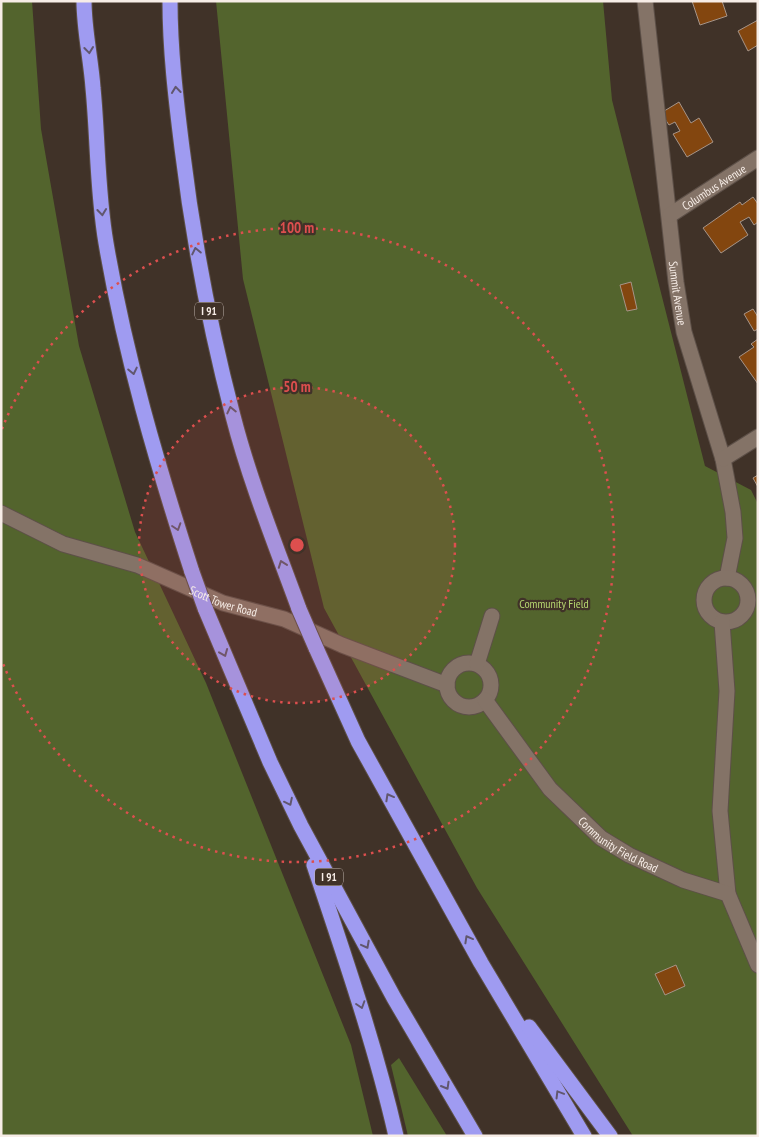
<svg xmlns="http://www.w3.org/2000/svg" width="759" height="1137" font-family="'PT Sans Narrow',sans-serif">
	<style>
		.green { fill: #53642d }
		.building { fill: #83460f; stroke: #a69488 }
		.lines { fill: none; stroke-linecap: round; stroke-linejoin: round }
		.minor-casing { stroke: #5d5048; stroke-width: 17 }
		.highway-casing { stroke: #5d5048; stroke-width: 17 }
		.minor { stroke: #847367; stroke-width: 15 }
		.highway { stroke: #9f9bf1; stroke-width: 15 }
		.highway-bridge-casing { stroke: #5d5048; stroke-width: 17; stroke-linecap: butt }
		.highway-bridge { stroke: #9f9bf1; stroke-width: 15 }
		.oneway { stroke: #61576e }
		.ring { fill: none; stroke: #dd4f4e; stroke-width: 2.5; stroke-dasharray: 2.5 5 }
		.labels { text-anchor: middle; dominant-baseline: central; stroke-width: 4.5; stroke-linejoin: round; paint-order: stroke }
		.shield { fill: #403228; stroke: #c0b5ae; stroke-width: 1 }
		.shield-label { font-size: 11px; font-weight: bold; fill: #f7ede7 }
		.street-label { font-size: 12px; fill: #f7ede7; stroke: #403228 }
		.park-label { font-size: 12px; fill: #b5d66f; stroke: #403228 }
		.centre { fill: #dd4f4e; stroke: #403228; stroke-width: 2.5 }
		.ring-label { font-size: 15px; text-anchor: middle; font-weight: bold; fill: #dd4f4e; stroke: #403228; stroke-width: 4.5; stroke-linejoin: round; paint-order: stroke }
	</style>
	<rect width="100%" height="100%" fill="#403228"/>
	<!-- green -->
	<g class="green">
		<polygon points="1,1 32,1 41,129 79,346 135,532 206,683 351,1045 373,1136 1,1136"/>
		<polygon points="216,1 603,1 612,100 705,466 751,490 758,504 758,1136 633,1136 477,888 324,608 243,279"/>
		<polygon points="399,1058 447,1136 408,1136 391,1065"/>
	</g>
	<!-- building -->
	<g class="building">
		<polygon points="692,1 722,1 727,16 700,25"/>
		<polygon points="758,20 758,45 748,51 738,31"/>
		<polygon points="679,102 691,123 699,118 713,142 687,157 673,134 680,131 675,122 669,125 661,113"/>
		<polygon points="753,197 758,204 758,222 754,225 749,217 740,222 748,235 721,253 703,228 740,202 742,205"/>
		<polygon points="631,282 637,309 627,311 620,285"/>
		<polygon points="753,309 758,317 758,329 754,331 744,314"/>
		<polygon points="758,339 758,384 739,357 754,347 751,344"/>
		<polygon points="758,475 758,487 753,478"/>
		<polygon points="676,965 685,986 665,995 655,974"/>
	</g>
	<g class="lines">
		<defs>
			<g id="minor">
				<path id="s1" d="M645 1 676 282 684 332 723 459 733 512 735 538 727 578"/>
				<path id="s2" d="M670 215 758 158"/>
				<polyline points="723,459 758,437"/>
				<path id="s3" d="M1 513 63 544 137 565 223 603 284 619 342 645 447 685"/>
				<circle cx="726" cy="600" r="22"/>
				<polyline points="722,622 727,691 720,811 728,894"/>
				<circle cx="469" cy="685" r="22"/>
				<polyline points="477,664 492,616"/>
				<path id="s4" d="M485 700 550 789 601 838 629 855 683 880 728 894 758 965"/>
			</g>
			<g id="highway">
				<path d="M84 1C84 30 91 59 93 88 98 139 97 191 106 243 125 355 157 464 192 572"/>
				<path d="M170 1C170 50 176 100 182 148 193 239 210 328 233 416 250 482 276 546 299 609"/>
				<polyline points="205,608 270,762 301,826 394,998 475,1136"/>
				<polyline points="316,648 358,741 481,963 584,1136"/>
				<path d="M314 865C344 955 375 1044 396 1136"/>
				<polyline points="529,1027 610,1136"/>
			</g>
		</defs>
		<!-- minor casing -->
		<use href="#minor" class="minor-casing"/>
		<!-- highway casing -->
		<use href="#highway" class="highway-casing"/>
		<!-- minor -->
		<use href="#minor" class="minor"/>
		<!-- highway -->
		<use href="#highway" class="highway"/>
		<defs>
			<g id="highway-bridge">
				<polyline points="192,572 205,608"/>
				<polyline points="299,609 316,648"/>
			</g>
		</defs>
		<!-- highway-bridge casing -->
		<use href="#highway-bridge" class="highway-bridge-casing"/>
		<!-- highway-bridge -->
		<use href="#highway-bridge" class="highway-bridge"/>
	</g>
	<!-- one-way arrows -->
	<defs><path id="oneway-chevron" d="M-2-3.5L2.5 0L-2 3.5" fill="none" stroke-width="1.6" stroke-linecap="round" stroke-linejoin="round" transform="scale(1.25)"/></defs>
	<g class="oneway">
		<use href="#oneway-chevron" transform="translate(89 50) rotate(83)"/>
		<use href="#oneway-chevron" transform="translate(176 90) rotate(-96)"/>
		<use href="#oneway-chevron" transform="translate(102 212) rotate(84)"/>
		<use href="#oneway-chevron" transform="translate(196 251) rotate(-102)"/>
		<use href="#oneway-chevron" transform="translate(133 371) rotate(78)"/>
		<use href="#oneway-chevron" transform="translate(231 410) rotate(-103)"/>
		<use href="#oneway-chevron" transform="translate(177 527) rotate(72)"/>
		<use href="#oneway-chevron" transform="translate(282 564) rotate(-110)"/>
		<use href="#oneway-chevron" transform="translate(224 653) rotate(68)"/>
		<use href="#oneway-chevron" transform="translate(389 797) rotate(-119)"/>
		<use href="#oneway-chevron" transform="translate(289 802) rotate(64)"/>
		<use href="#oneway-chevron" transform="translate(468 939) rotate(-119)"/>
		<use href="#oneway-chevron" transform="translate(366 945) rotate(62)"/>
		<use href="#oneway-chevron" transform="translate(361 1005) rotate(72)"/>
		<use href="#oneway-chevron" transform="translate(446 1086) rotate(60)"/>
		<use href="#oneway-chevron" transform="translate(559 1094) rotate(-121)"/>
	</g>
	<!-- distance rings -->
	<circle cx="297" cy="545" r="158" fill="#dd4f4e" fill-opacity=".12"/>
	<g class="ring">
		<circle cx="297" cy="545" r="158"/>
		<path d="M2 429A317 317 0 1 1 2 661"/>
	</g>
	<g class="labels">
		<!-- shield labels -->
		<g class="shield">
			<rect x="195" y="302.5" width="28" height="17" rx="4"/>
			<rect x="315" y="868.5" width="28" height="17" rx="4"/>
		</g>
		<g class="shield-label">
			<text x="209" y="311">I 91</text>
			<text x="329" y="877">I 91</text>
		</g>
		<!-- street labels -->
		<g class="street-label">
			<text stroke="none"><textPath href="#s2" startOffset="52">Columbus Avenue</textPath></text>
			<text stroke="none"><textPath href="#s1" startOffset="294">Summit Avenue</textPath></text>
			<text stroke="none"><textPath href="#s3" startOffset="240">Scott Tower Road</textPath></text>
			<text stroke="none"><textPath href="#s4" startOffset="199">Community Field Road</textPath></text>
		</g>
		<!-- park labels -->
		<g class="park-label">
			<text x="554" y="603">Community Field</text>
		</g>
	</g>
	<circle cx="297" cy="545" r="8" class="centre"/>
	<g class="ring-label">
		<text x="297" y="233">100 m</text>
		<text x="297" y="392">50 m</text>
	</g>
	<!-- border -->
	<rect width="759" height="1137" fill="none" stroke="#f7ede7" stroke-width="5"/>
</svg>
